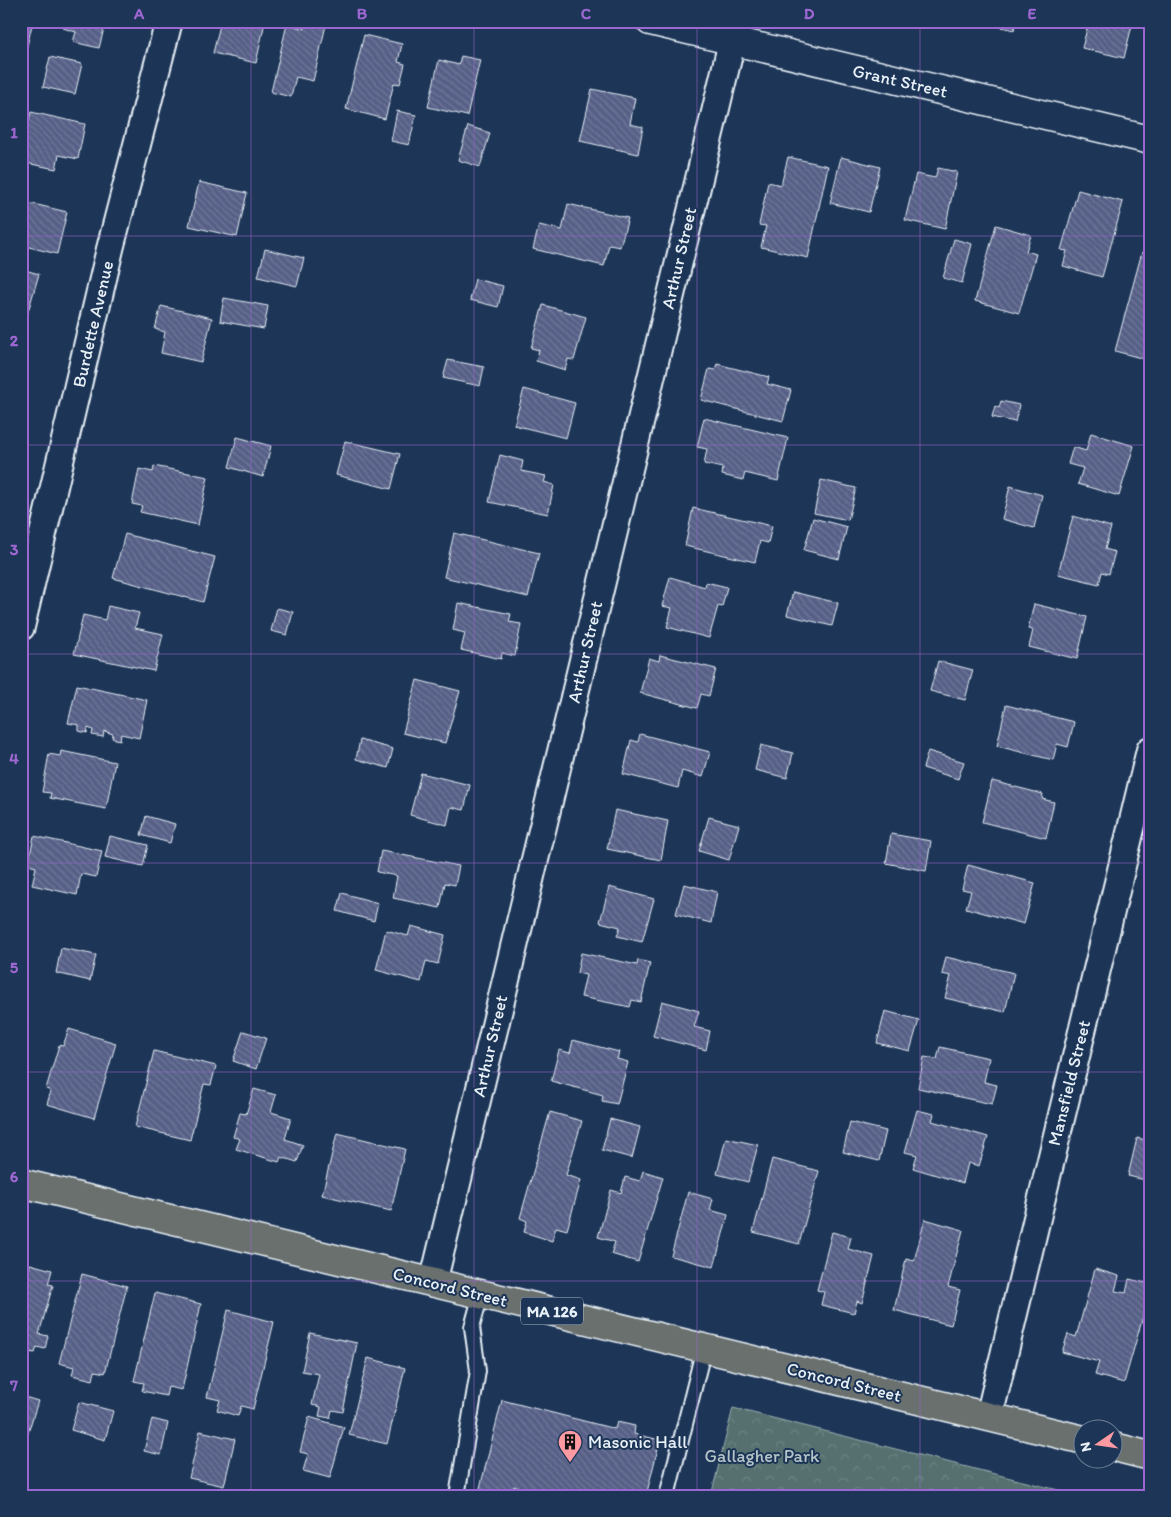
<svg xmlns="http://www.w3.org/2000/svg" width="1171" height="1517" font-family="Itim,sans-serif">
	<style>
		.park { fill: url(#park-crowns); stroke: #9eb0b3 }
		.building { fill: url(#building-back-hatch); stroke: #e8f1f8 }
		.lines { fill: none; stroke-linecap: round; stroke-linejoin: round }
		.lane-casing { stroke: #e8f1f8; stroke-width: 18 }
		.street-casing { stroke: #e8f1f8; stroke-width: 30 }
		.secondary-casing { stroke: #e8f1f8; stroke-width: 31 }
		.primary-casing { stroke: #e8f1f8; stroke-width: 31 }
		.lane { stroke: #1d3557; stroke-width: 14 }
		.street { stroke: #1d3557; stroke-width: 26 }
		.secondary { stroke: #1d3557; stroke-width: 28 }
		.primary { stroke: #6b706d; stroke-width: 28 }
		.grid { fill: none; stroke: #9c67d0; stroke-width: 1; stroke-opacity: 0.55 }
		.labels { text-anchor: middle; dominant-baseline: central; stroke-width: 4; stroke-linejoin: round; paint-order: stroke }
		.shield { fill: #1d3557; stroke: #abb9c8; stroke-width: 1 }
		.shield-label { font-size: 16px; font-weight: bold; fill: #e8f1f8 }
		.street-label { font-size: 18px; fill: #e8f1f8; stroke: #1d3557 }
		.poi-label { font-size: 18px; fill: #e8f1f8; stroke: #1d3557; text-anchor: start }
		.park-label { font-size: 18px; fill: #b4c4c8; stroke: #1d3557 }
		.neatline { fill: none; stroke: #9c67d0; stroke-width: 2 }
		.grid-label { font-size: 16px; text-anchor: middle; font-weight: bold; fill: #9c67d0 }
	</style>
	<defs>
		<pattern id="park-crowns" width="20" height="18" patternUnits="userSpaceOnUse" patternTransform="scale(1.25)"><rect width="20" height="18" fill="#54706e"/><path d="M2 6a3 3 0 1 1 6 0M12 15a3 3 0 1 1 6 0" fill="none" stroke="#6d8583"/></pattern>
		<pattern id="building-back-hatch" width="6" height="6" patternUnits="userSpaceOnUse" patternTransform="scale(1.25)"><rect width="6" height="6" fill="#576087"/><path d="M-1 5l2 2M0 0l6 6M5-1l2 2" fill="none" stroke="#6f7799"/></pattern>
	</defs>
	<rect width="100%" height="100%" fill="#1d3557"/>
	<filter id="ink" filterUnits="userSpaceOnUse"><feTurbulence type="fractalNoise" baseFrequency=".02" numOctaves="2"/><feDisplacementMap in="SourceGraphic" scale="10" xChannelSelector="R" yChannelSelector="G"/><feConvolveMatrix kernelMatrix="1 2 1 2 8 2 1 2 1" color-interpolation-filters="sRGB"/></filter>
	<g filter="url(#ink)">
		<!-- park -->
		<polygon class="park" points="733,1408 1078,1495 711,1496"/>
		<!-- building -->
		<g class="building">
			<polygon points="21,21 33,21 26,50 21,49"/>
			<polygon points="65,21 106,21 99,48 73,42 76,32 63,28"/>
			<polygon points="221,21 265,22 256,63 213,53"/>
			<polygon points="307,21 326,25 313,81 296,77 291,97 271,92 287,24 305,29"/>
			<polygon points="993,21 1016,21 1014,30 993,25"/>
			<polygon points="1089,21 1133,21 1124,58 1082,48"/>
			<polygon points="364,35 402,44 398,62 405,64 400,84 394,83 385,119 346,109"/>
			<polygon points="461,56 480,60 467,116 428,107 439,60 459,65"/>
			<polygon points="50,57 82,64 75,94 43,87"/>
			<polygon points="592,89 635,98 630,124 643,127 638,154 580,141"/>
			<polygon points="397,111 416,115 409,145 391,141"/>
			<polygon points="31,112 85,124 78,159 59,155 56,169 21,162 21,154"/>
			<polygon points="468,126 490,133 480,167 458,160"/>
			<polygon points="788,157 828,166 808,258 761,247 766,226 759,225 768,182 781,185"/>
			<polygon points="841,157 880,167 869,212 830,203"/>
			<polygon points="938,168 957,172 945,229 905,220 916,174 935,178"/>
			<polygon points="199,182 247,193 237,237 189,226"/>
			<polygon points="1078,190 1123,202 1102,277 1063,266 1067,251 1061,250"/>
			<polygon points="21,201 67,212 57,254 21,245"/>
			<polygon points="568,204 628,218 620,247 609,245 604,266 533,249 539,225 562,230"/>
			<polygon points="996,225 1031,235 1026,251 1036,254 1019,313 975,301"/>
			<polygon points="954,239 972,244 962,283 943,278"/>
			<polygon points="265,249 304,258 297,286 258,277"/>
			<polygon points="1142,252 1150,254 1150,353 1148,360 1115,351"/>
			<polygon points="21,269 39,274 22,332 21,332"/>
			<polygon points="475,279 503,286 498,307 470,300"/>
			<polygon points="224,298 268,306 264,329 220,321"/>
			<polygon points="543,305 586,317 574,360 568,359 565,370 536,361 539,350 531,348"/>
			<polygon points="161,306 212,318 201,362 161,353 165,332 155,329"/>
			<polygon points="448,360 484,367 480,386 443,378"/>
			<polygon points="717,364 769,377 767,384 791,390 783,421 701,400 709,369 715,370"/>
			<polygon points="524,389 575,403 566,438 514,425"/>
			<polygon points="1001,401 1019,405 1015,422 992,417 995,406 999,408"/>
			<polygon points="704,418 788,438 778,481 745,473 743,480 722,475 723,468 704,464 707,449 697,447"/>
			<polygon points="1091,433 1134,446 1119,496 1078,484 1083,468 1068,464 1073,447 1086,451"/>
			<polygon points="237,437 271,446 263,477 229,467"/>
			<polygon points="345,441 400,454 391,489 336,475"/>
			<polygon points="500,455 523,461 521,471 546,476 544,482 554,485 548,514 489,502"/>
			<polygon points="154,466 208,477 198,525 140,512 142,506 132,504 139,469 153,472"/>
			<polygon points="821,480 856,488 848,520 814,513"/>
			<polygon points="1010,486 1042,495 1034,528 1002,519"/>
			<polygon points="693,508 772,526 768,543 760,541 755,562 685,546"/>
			<polygon points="1073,516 1111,527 1105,549 1115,552 1109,574 1102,572 1099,584 1058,574"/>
			<polygon points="813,518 847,527 839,559 804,550"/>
			<polygon points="454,533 539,553 528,597 444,577"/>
			<polygon points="125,534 215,557 203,602 113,578"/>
			<polygon points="670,577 705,587 706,582 727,587 722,607 718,606 709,638 667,627 672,608 662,606"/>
			<polygon points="793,592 838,603 832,626 787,615"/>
			<polygon points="458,603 511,614 509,622 521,624 515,656 502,653 501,659 461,650 465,633 453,630"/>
			<polygon points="1034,604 1087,617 1077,659 1029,647 1033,630 1028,629"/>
			<polygon points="108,606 139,613 135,628 163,634 154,671 74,654 83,615 105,620"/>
			<polygon points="277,608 293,612 287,635 271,631"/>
			<polygon points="660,655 716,669 709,696 701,694 697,708 640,693 649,658 659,661"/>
			<polygon points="938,661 973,670 965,700 930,691"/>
			<polygon points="417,680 460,691 445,743 403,733"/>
			<polygon points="77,685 147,700 139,738 121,734 120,740 112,738 113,734 104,731 103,737 92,735 93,730 88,728 87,733 79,731 79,725 68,723"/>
			<polygon points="1006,705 1074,722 1068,747 1057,744 1053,760 997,746"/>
			<polygon points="640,734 710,752 703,777 682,771 678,788 623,774 631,740 638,742"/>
			<polygon points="360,740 393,749 388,768 356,759"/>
			<polygon points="761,745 793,753 787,778 755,770"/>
			<polygon points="61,751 115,762 106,809 50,798 51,793 42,792 49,754 60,756"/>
			<polygon points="928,751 964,762 958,779 923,768"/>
			<polygon points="421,773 470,785 464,810 451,807 447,825 410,815"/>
			<polygon points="992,781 1043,794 1042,799 1054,802 1046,838 982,822"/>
			<polygon points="615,810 668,821 661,860 607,849"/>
			<polygon points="146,816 175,824 170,843 141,835"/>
			<polygon points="709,817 739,825 729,860 699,851"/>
			<polygon points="891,834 931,841 926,871 886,863"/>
			<polygon points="34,836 102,851 96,877 81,874 77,895 32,885 36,867 28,865"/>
			<polygon points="110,836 148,845 143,866 105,857"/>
			<polygon points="381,851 459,866 455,885 445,883 440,908 393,898 397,876 377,872"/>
			<polygon points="968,865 1035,883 1024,924 966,908 971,891 962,889"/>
			<polygon points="684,884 717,892 711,923 676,914"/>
			<polygon points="609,887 654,899 642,942 617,936 620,927 600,922"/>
			<polygon points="342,893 378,903 374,921 337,911"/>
			<polygon points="411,926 445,935 438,964 426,961 421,982 376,970 386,930 408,936"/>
			<polygon points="61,948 96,955 90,981 56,973"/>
			<polygon points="581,953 637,965 638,960 650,963 641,1002 632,1000 630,1007 581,997 586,975 577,973"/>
			<polygon points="946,957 1014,973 1005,1012 945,998 951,976 942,974"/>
			<polygon points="662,1001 699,1011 694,1027 710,1031 706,1050 653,1036"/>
			<polygon points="885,1011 919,1020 910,1051 877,1043"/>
			<polygon points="21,1015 28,1016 21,1047"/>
			<polygon points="69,1029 116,1043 94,1118 47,1104 51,1091 46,1089 59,1045 63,1046"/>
			<polygon points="243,1031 266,1038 256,1069 233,1061"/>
			<polygon points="573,1040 619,1052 617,1059 628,1062 617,1104 602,1101 603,1095 551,1081 559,1050 570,1053"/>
			<polygon points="940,1047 989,1058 984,1082 997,1085 992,1104 918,1088 924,1057 937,1059"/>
			<polygon points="154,1051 216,1066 211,1085 204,1084 190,1140 135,1127"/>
			<polygon points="254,1089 276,1095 271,1112 291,1118 285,1139 303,1145 297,1162 281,1157 279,1162 236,1149 240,1139 233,1137 240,1113 246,1114"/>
			<polygon points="917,1110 934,1114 932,1121 988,1137 979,1166 968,1163 963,1183 913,1168 917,1155 905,1152"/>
			<polygon points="550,1112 582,1121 566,1175 581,1180 567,1230 556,1227 552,1241 524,1232 527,1221 520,1218"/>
			<polygon points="610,1119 640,1127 632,1158 602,1150"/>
			<polygon points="850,1122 886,1131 879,1161 843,1152"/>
			<polygon points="1148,1132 1150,1133 1150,1181 1128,1176 1137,1138 1146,1140"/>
			<polygon points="337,1133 405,1149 391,1211 322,1195"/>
			<polygon points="726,1138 758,1145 748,1182 717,1174"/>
			<polygon points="772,1159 819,1171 799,1244 753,1232"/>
			<polygon points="643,1171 663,1177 638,1262 611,1254 615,1242 598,1237 611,1190 621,1193 625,1177 640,1181"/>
			<polygon points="688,1192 713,1199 710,1210 728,1215 714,1267 671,1256"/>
			<polygon points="925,1219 963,1230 948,1287 960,1290 951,1325 894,1310 906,1259 914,1261"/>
			<polygon points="1150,1229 1150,1248 1145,1246"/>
			<polygon points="832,1232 851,1237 848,1249 874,1256 862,1303 857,1301 854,1313 821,1305 824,1292 817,1290"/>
			<polygon points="30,1264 52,1270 48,1284 53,1285 39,1334 48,1336 45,1349 37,1347 35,1353 28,1352 25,1361 21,1360 21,1276 26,1278"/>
			<polygon points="1095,1269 1119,1276 1115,1291 1126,1293 1129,1279 1150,1284 1150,1292 1124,1383 1095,1375 1099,1362 1062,1352 1068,1334 1076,1337"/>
			<polygon points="82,1274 127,1286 105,1373 95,1371 93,1380 72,1375 74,1367 59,1363"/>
			<polygon points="155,1293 201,1304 182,1390 168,1387 166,1396 142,1391 144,1383 134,1381"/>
			<polygon points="228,1310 274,1322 253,1409 241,1406 238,1416 217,1410 220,1400 207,1397"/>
			<polygon points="310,1333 357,1343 343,1412 332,1410 330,1418 319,1416 321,1407 312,1405 319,1374 302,1371"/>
			<polygon points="368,1358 405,1368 387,1444 349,1435"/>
			<polygon points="21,1396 38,1401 27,1436 21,1434"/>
			<polygon points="502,1400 615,1429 617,1422 635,1426 634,1434 660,1440 646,1496 552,1496 514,1486 511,1496 478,1496"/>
			<polygon points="79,1402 113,1411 105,1440 71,1430"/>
			<polygon points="309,1417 344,1427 330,1478 303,1471 308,1454 300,1452"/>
			<polygon points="152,1419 168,1423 161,1455 144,1451"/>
			<polygon points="200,1431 235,1439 224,1486 189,1478"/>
		</g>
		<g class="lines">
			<defs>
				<g id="lane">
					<polyline points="457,1496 478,1371 472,1327 481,1294"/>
					<polyline points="667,1496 704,1348"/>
				</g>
				<g id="street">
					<polyline points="21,627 110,249 169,21"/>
					<polyline points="433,1283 737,21"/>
					<polyline points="989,1417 1150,750"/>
				</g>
				<polyline id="secondary" points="650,21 1150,140"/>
				<g id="primary">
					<polyline points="21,1183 1084,1440"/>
					<polyline points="1114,1447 1150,1456"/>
				</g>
			</defs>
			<!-- lane casing -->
			<use href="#lane" class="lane-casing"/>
			<!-- street casing -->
			<use href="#street" class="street-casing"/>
			<!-- secondary casing -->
			<use href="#secondary" class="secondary-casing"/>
			<!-- primary casing -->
			<use href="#primary" class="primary-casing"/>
			<!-- lane -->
			<use href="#lane" class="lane"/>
			<!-- street -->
			<use href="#street" class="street"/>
			<!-- secondary -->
			<use href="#secondary" class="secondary"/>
			<!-- primary -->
			<use href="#primary" class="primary"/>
		</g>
	</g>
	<!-- grid -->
	<path class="grid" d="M251 21V1496M474 21V1496M697 21V1496M920 21V1496M21 236H1150M21 445H1150M21 654H1150M21 863H1150M21 1072H1150M21 1281H1150"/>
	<!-- icons -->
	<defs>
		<symbol id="building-pin" viewBox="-11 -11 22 30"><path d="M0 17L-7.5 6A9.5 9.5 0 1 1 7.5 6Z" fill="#ff9aa2" stroke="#1d3557"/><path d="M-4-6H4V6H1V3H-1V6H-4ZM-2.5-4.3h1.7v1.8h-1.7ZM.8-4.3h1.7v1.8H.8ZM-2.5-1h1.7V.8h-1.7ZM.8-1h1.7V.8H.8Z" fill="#111"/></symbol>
	</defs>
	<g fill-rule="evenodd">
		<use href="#building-pin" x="556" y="1428" width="28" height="38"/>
	</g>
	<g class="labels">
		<!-- shield labels -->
		<rect class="shield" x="521" y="1297.5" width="62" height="27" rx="4"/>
		<g class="shield-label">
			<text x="552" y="1311">MA 126</text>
		</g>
		<!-- street labels -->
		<g class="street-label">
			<text transform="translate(900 81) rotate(13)">Grant Street</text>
			<text transform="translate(679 258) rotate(-77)">Arthur Street</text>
			<text transform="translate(93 324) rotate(-77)">Burdette Avenue</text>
			<text transform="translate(585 652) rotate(-77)">Arthur Street</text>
			<text transform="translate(490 1046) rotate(-77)">Arthur Street</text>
			<text transform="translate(1069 1083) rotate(-76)">Mansfield Street</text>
			<text transform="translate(450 1287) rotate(14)">Concord Street</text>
			<text transform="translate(844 1382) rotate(14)">Concord Street</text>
		</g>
		<!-- poi labels -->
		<g class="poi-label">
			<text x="588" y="1442">Masonic Hall</text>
		</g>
		<!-- park labels -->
		<g class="park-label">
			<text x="762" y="1456">Gallagher Park</text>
		</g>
	</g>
	<!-- margin -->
	<rect width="1171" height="1517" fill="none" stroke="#1d3557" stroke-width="55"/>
	<!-- north arrow -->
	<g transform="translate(1098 1444) rotate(257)"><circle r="24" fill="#1d3557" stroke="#6e8097"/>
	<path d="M0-4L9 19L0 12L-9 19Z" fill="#ff9aa2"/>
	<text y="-8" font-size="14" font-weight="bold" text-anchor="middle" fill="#e8f1f8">N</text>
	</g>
	<rect x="28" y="28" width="1116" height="1462" class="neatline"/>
	<g class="grid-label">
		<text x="139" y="19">A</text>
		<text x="362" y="19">B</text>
		<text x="586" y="19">C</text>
		<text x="809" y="19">D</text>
		<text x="1032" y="19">E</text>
		<text x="14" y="138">1</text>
		<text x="14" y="346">2</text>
		<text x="14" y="555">3</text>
		<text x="14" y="764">4</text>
		<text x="14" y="973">5</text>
		<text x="14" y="1182">6</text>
		<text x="14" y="1391">7</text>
	</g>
</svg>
